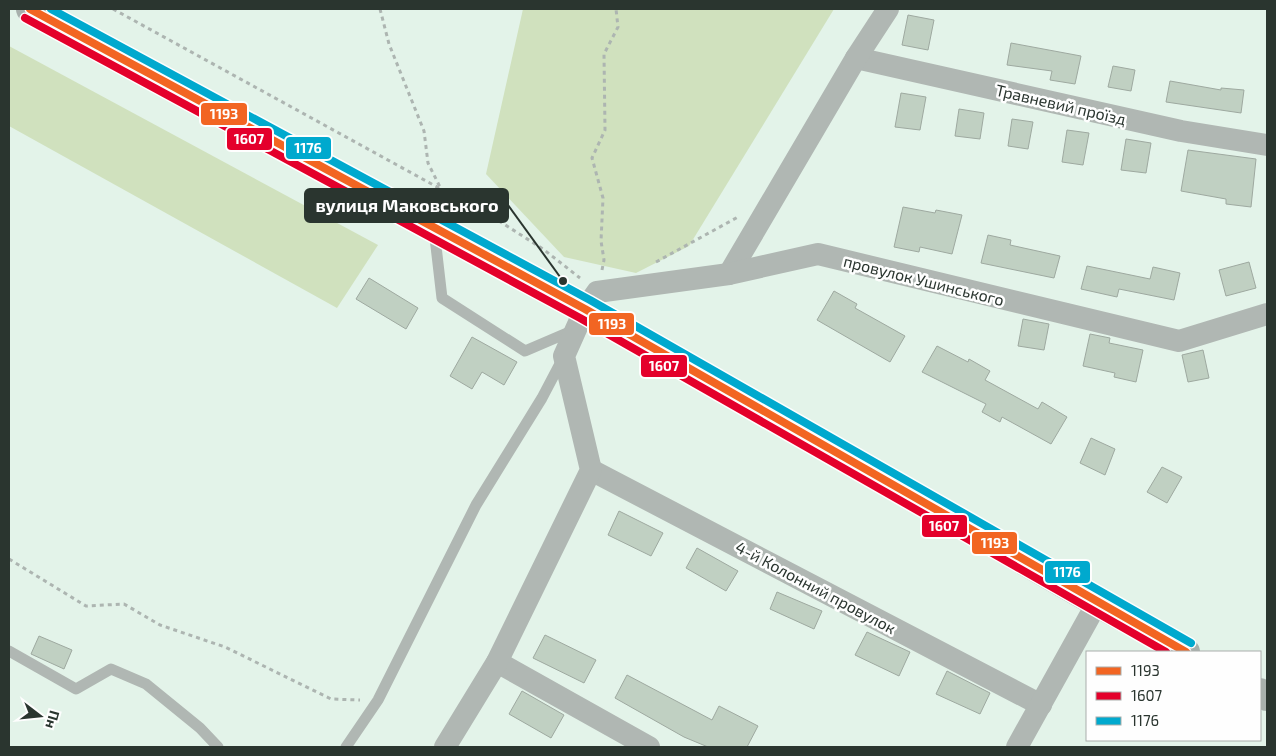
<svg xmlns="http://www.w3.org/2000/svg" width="1276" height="756" font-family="'Exo 2',sans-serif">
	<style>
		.green { fill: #d0e1be }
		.building { fill: #c0d0c2; stroke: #9ea9a0 }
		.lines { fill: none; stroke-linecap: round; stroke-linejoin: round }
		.path { stroke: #adb5b1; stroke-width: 3; stroke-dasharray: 4 4; stroke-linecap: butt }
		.service { stroke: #b0b7b3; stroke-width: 11 }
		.minor { stroke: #b0b7b3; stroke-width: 22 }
		.trunk { stroke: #a8b0ac; stroke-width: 28 }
		.bus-1-casing { stroke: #fefefe; stroke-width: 11 }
		.bus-2-casing { stroke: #fefefe; stroke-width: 11 }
		.bus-3-casing { stroke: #fefefe; stroke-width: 11 }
		.bus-1 { stroke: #f26522; stroke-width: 8 }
		.bus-2 { stroke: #e4002b; stroke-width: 8 }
		.bus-3 { stroke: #00a9ce; stroke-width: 8 }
		.labels { text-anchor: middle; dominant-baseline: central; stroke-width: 5; stroke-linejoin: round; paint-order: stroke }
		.street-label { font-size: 16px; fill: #2a352f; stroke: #fefefe }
		.leader { fill: none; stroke: #2a352f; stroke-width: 2 }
		.callout-dot { fill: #2a352f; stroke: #fefefe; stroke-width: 2 }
		.callout { fill: #2a352f; stroke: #2a352f; stroke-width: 2 }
		.callout-label { font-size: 18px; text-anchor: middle; font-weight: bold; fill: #fff }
		.line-badge { stroke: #fefefe; stroke-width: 2 }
		.badge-label { font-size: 14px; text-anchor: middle; font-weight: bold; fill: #fff }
	</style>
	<rect width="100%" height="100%" fill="#e3f3e9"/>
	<!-- green -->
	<g class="green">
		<polygon points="523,9 834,9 689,246 636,273 564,257 486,174"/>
		<polygon points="9,46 378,245 337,308 9,126"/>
	</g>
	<!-- building -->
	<g class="building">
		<polygon points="908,15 934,20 928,50 902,45"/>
		<polygon points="1011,43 1081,56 1075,84 1050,80 1052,71 1007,65"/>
		<polygon points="1113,66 1135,70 1131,91 1108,87"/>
		<polygon points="1170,81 1221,90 1221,88 1244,90 1241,113 1166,102"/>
		<polygon points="901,93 926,97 920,130 895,127"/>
		<polygon points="959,109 984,113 980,139 955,136"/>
		<polygon points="1012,119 1033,122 1028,149 1008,146"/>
		<polygon points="1067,130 1089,133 1083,165 1062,162"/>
		<polygon points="1126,139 1151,143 1146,173 1121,170"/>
		<polygon points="1188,150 1256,159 1251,207 1226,204 1226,199 1181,191"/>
		<polygon points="903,207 935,213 936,210 962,215 952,254 920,247 919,252 894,247"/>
		<polygon points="988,235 1011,240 1010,245 1060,256 1054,278 981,263"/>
		<polygon points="1249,262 1256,288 1226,296 1219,270"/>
		<polygon points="1087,266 1150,279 1153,267 1180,273 1174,300 1119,289 1117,297 1081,289"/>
		<polygon points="369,278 418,308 406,329 356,299"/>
		<polygon points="834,291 857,304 855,308 905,336 890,362 817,320"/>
		<polygon points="1023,319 1049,324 1044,350 1018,346"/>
		<polygon points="1090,334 1110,338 1109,343 1143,350 1136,382 1114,377 1115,373 1083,366"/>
		<polygon points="472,337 517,362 504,385 482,372 472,389 450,376"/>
		<polygon points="937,346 968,362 969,359 990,371 985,380 1038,409 1042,402 1067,417 1051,444 1002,417 1000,422 982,412 986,404 922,372"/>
		<polygon points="1203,350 1209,378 1188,382 1182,355"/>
		<polygon points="1091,438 1115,449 1105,475 1080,463"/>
		<polygon points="1162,467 1182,477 1167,503 1147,492"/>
		<polygon points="619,511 663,533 651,556 608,535"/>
		<polygon points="697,548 738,571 726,591 686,568"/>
		<polygon points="777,592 822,611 814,629 770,609"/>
		<polygon points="867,632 910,652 899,676 855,655"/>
		<polygon points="545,635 596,660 584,683 533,658"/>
		<polygon points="39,636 72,650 64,669 31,654"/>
		<polygon points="947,671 990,693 980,714 936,694"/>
		<polygon points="627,675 712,720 719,706 758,726 747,747 708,747 684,737 615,698"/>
		<polygon points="522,691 564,715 551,738 509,714"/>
	</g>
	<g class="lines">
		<!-- path -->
		<g class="path">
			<polyline points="113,9 499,221 543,249 580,278"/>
			<polyline points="380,9 389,44 424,131 428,163 442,191"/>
			<polyline points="656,262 738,217"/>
			<polyline points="602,270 604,260 601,241 603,198 592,158 605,130 604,54 618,27 616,9"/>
			<polyline points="9,559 86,606 124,604 160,625 225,647 331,699 360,700"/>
		</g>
		<!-- service -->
		<g class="service">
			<polyline points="434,229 442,298 525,351 574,330"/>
			<polyline points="9,651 76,689 111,669 146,684 200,728 218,747"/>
			<polyline points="346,747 378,700 476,505 542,398 563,358"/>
		</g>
		<!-- minor -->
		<g class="minor">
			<polyline points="856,58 1181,131 1267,145"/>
			<polyline points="729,274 856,58 888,9"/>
			<polyline points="591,470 1041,705"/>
			<polyline points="497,662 649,747"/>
			<polyline points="445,747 497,662 591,470 564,356 585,309 597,292 729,274 818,254 1179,341 1267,314"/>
			<polyline points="1017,747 1097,603"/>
		</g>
		<!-- trunk -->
		<g class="trunk">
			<polyline points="30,9 585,309 1097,603 1186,652"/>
			<polyline points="1260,692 1267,697"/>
		</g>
		<defs>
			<polyline id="bus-1" points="30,9 585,309 1186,652"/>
			<polyline id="bus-2" points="25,18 580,318 1166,652"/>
			<polyline id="bus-3" points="51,9 590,300 1191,643"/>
		</defs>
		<!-- bus-1 casing -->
		<use href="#bus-1" class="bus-1-casing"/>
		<!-- bus-2 casing -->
		<use href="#bus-2" class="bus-2-casing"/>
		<!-- bus-3 casing -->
		<use href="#bus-3" class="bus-3-casing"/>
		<!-- bus-1 -->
		<use href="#bus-1" class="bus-1"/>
		<!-- bus-2 -->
		<use href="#bus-2" class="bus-2"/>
		<!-- bus-3 -->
		<use href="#bus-3" class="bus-3"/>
	</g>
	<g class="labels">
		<!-- street labels -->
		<g class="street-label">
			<text transform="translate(1061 104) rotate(13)">Травневий проїзд</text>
			<text transform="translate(924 280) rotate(14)">провулок Ушинського</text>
			<text transform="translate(816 587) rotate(28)">4-й Колонний провулок</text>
		</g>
	</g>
	<!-- callouts -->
	<path class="leader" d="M563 281L508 205"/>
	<circle class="callout-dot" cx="563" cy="281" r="5"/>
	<rect class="callout" x="305" y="189" width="203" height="33" rx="5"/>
	<g class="callout-label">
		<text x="407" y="212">вулиця Маковського</text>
	</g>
	<g class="line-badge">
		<rect x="200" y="102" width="48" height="24" rx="5" fill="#f26522"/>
		<rect x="226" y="127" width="47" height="24" rx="5" fill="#e4002b"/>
		<rect x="285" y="136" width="47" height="24" rx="5" fill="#00a9ce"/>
		<rect x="588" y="312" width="47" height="24" rx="5" fill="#f26522"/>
		<rect x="640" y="354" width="48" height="24" rx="5" fill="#e4002b"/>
		<rect x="921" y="514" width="47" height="24" rx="5" fill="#e4002b"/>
		<rect x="971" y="531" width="47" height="24" rx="5" fill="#f26522"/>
		<rect x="1044" y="560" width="47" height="24" rx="5" fill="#00a9ce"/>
	</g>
	<g class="badge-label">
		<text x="224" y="119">1193</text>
		<text x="249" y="144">1607</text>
		<text x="308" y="153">1176</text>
		<text x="612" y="329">1193</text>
		<text x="664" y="371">1607</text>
		<text x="944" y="531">1607</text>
		<text x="995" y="548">1193</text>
		<text x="1067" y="577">1176</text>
	</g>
	<!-- border -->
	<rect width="1276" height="756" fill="none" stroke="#2a352f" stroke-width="20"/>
	<!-- legend -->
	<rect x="1086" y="651" width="175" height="90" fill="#fefefe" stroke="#a9aeab"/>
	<rect x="1096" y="667" width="25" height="8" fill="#f26522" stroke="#a9aeab"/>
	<text x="1131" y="676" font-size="15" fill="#2a352f">1193</text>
	<rect x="1096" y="692" width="25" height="8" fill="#e4002b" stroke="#a9aeab"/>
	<text x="1131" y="701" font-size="15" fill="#2a352f">1607</text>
	<rect x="1096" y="717" width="25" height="8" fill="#00a9ce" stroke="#a9aeab"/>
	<text x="1131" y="726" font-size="15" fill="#2a352f">1176</text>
	<!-- north arrow -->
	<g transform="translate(40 716) rotate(106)" stroke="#fefefe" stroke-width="4" paint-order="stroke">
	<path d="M0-4L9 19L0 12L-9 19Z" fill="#2a352f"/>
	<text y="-8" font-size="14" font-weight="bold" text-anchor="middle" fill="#2a352f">Пн</text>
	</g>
</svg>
